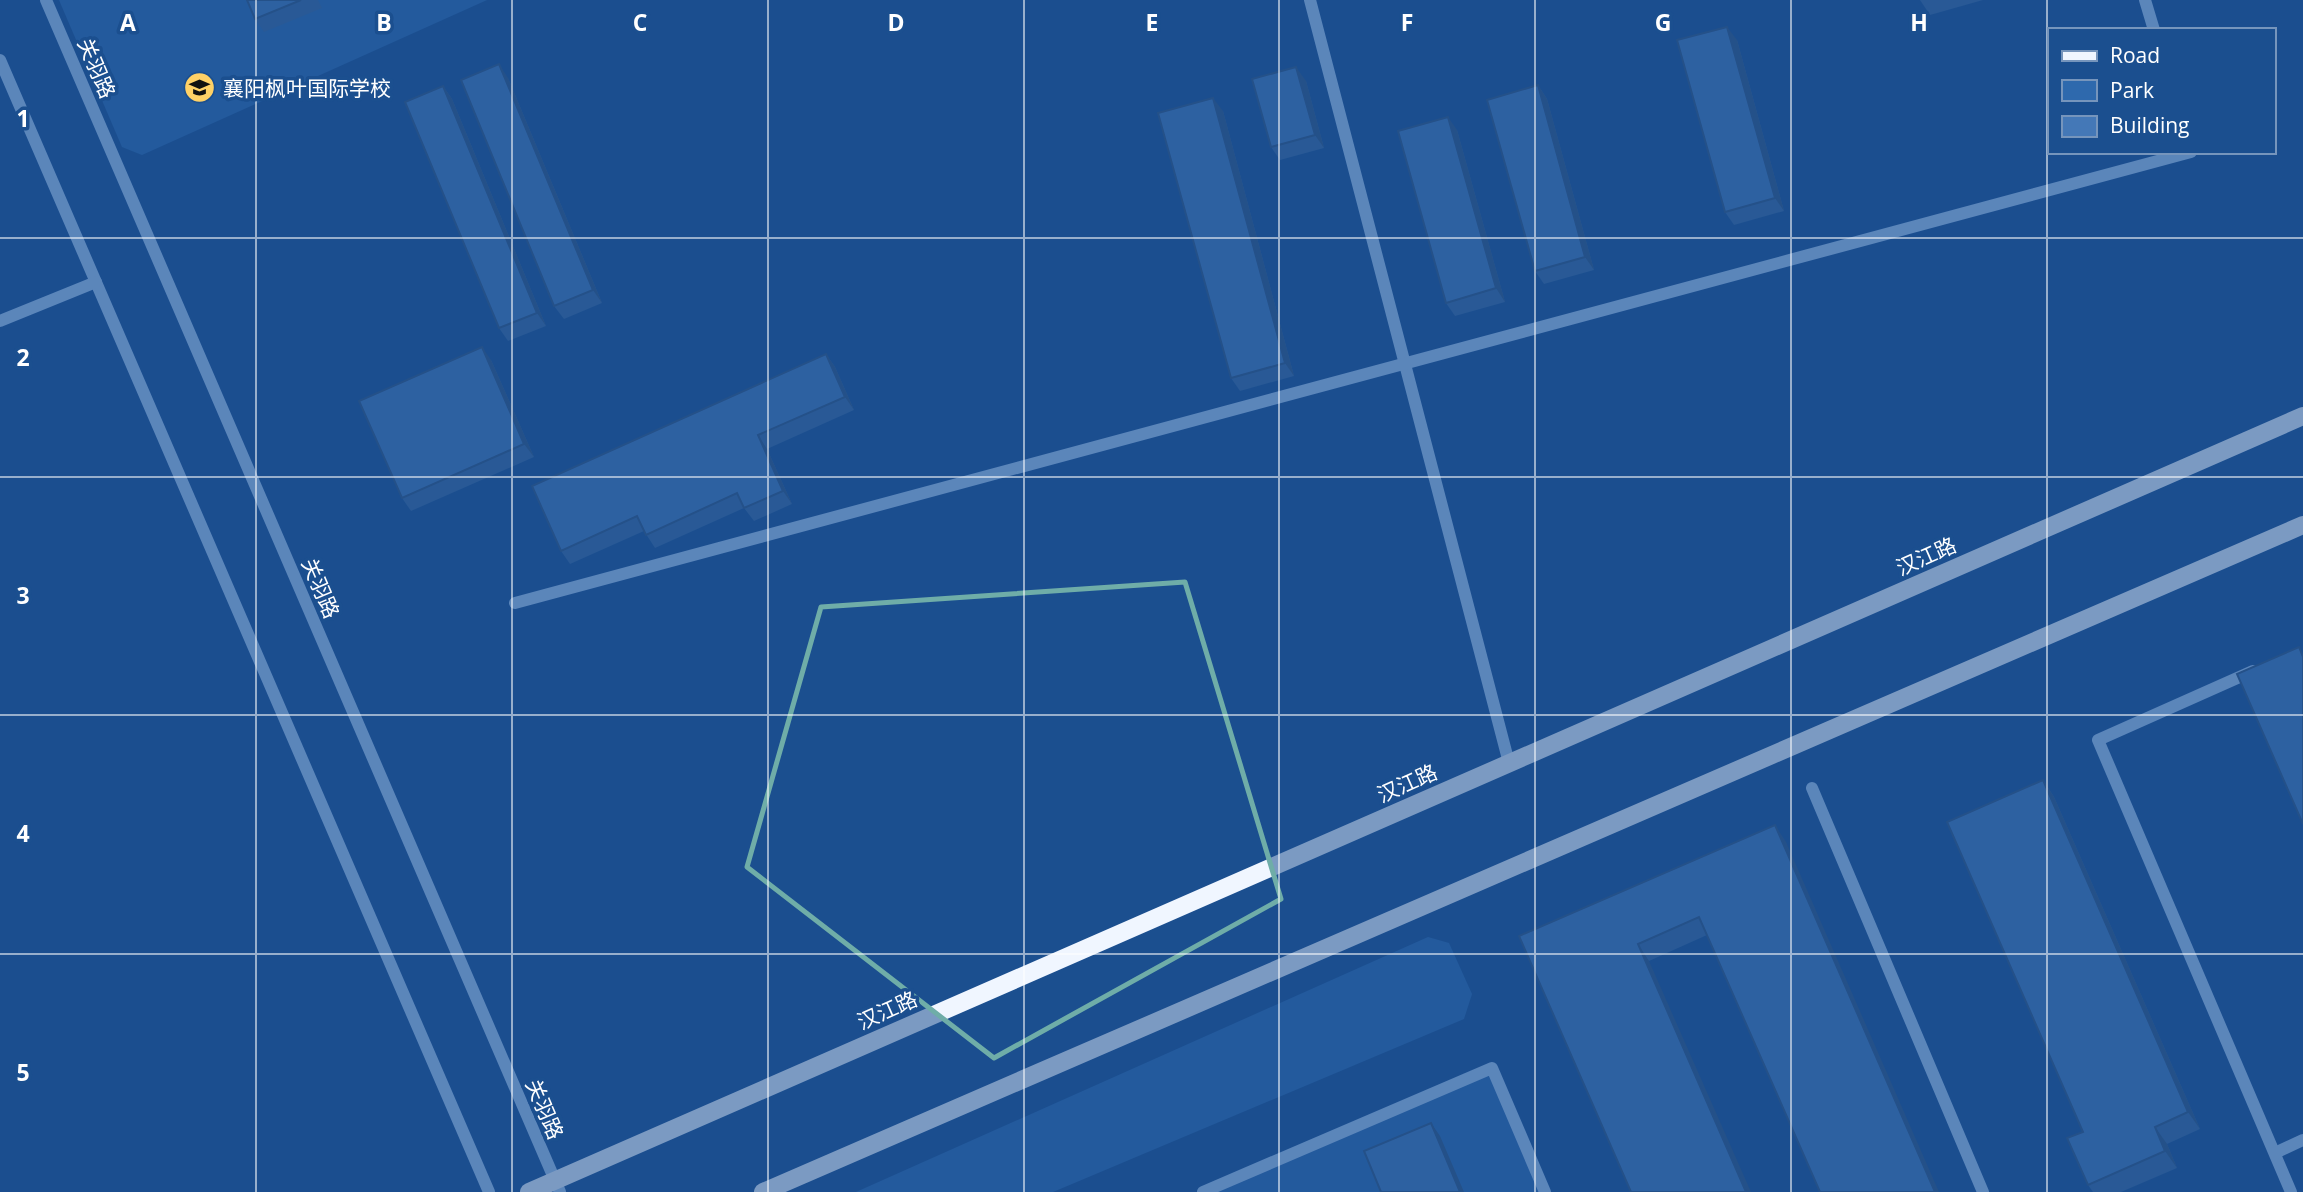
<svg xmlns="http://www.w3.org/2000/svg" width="2303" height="1192" font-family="'Open Sans','Noto Sans SC',sans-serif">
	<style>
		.green { fill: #2e69ad }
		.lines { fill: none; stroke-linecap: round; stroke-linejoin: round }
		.minor { stroke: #a9c9ee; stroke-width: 12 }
		.major { stroke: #f0f6ff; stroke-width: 18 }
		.wall { fill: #3a679d }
		.shaded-wall { fill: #305480 }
		.building { fill: #4478b7; stroke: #305480; stroke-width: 2 }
		.marked { fill: none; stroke: #6fada8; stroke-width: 5; stroke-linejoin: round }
		.grid { fill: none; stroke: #fff; stroke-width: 2; stroke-opacity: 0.55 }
		.labels { text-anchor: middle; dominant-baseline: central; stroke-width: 7; stroke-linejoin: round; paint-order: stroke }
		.street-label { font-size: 21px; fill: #fff; stroke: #1b4f8f }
		.poi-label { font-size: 21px; fill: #fff; stroke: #1b4f8f; text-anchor: start }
		.grid-label { font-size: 23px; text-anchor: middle; font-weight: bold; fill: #fff; stroke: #1b4f8f; stroke-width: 7; stroke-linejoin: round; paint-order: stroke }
	</style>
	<rect width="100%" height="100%" fill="#1b4f8f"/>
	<!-- green -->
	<g class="green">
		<polygon points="59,0 487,0 142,155 122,147"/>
		<polygon points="1428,937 1449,943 1472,994 1464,1019 1053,1192 856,1192"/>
		<polygon points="1492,1068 1545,1192 1203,1192"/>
	</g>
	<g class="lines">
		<!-- minor -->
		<g class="minor">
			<polyline points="46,0 560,1192"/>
			<polyline points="1310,0 1509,763"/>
			<polyline points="2145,0 2154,30"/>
			<polyline points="0,60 489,1192"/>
			<polyline points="0,321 96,282"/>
			<polyline points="515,603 2191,152"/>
			<polyline points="2253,671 2098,740 2291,1192"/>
			<polyline points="1812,788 1983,1192"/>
			<polyline points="2275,1153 2303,1140"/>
			<polyline points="1203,1192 1492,1068 1545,1192"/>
		</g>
		<!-- major -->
		<g class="major">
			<polyline points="529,1192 2303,416"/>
			<polyline points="763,1192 2303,525"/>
		</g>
	</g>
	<!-- wall -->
	<g class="wall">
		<polygon points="247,0 318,0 322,8 264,32 255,19"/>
		<polygon points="1920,0 1983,0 1930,15"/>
		<polygon points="1737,40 1784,211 1734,225 1725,212"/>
		<polygon points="508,78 602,303 564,319 554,306"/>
		<polygon points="1306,81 1324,148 1280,160 1271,147"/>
		<polygon points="1538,85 1547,99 1594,270 1544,284 1535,271"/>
		<polygon points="443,86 452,99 546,326 508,341 499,328"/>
		<polygon points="1223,111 1294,376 1240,391 1231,378"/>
		<polygon points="1457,130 1505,302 1455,316 1446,303"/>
		<polygon points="826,354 835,367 854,410 767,449 792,504 754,521 744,508 655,548 644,531 570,564 561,551"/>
		<polygon points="491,360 534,457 411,511 402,498"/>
		<polygon points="2043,780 2054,797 2200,1129 2167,1144 2177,1168 2121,1192 2093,1192 2088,1185 2083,1132"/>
		<polygon points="1786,842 1707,935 1649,961 1519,936"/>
	</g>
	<!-- shaded-wall -->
	<g class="shaded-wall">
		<polygon points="1727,27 1737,40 1784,211 1775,198"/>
		<polygon points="499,64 508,78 602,303 593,290"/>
		<polygon points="1296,67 1306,81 1324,148 1315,135"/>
		<polygon points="1538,85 1547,99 1594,270 1585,257"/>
		<polygon points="443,86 452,99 546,326 537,313"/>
		<polygon points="1213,98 1223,111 1294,376 1285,363"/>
		<polygon points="1448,117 1457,130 1505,302 1496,288"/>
		<polygon points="482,347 491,360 534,457 524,444"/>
		<polygon points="826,354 835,367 854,410 845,397"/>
		<polygon points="758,435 767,449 792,504 783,491"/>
		<polygon points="2043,780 2054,797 2200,1129 2188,1112"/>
		<polygon points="1775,825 1786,842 1939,1192 1935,1192"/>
		<polygon points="1638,944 1649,961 1751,1192 1746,1192"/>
		<polygon points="1431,1123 1440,1136 1464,1192 1460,1192"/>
		<polygon points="2155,1127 2167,1144 2177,1168 2165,1151"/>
	</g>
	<!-- building -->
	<g class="building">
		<polygon points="247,0 301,0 255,19"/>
		<polygon points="1727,27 1775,198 1725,212 1677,40"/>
		<polygon points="499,64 593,290 554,306 461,80"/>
		<polygon points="1296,67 1315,135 1271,147 1252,79"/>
		<polygon points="1538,85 1585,257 1535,271 1487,100"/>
		<polygon points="443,86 537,313 499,328 405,102"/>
		<polygon points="1213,98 1285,363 1231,378 1158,113"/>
		<polygon points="1448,117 1496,288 1446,303 1398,131"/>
		<polygon points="482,347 524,444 402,498 359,401"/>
		<polygon points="826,354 845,397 758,435 783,491 744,508 737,493 646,535 637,516 561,551 532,486"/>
		<polygon points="2299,647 2303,657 2303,824 2237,674"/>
		<polygon points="2043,780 2188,1112 2155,1127 2165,1151 2088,1185 2067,1138 2083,1132 1947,822"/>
		<polygon points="1775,825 1935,1192 1820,1192 1699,917 1638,944 1746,1192 1631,1192 1519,936"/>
		<polygon points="1431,1123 1460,1192 1381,1192 1364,1151"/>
	</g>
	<!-- marked area -->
	<path d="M0 0H2303V1192H0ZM1185 582 1281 899 994 1058 747 867 821 607Z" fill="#1b4f8f" fill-opacity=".55" fill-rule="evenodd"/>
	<path class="marked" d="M1185 582 1281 899 994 1058 747 867 821 607Z"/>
	<!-- grid -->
	<path class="grid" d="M256 0V1192M512 0V1192M768 0V1192M1024 0V1192M1279 0V1192M1535 0V1192M1791 0V1192M2047 0V1192M0 238H2303M0 477H2303M0 715H2303M0 954H2303"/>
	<!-- icons -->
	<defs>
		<symbol id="school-disc" viewBox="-11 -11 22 22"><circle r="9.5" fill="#ffd166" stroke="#1b4f8f"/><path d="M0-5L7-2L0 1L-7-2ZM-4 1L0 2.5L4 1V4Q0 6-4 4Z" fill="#111"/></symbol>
	</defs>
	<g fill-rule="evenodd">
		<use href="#school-disc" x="182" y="70" width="35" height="35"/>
	</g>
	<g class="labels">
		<!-- street labels -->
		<g class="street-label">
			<text transform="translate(97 68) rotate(67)">关羽路</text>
			<text transform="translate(1926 556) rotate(-24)">汉江路</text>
			<text transform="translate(321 588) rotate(67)">关羽路</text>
			<text transform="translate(1407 783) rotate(-24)">汉江路</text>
			<text transform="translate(887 1010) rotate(-24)">汉江路</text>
			<text transform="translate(545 1109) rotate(67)">关羽路</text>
		</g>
		<!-- poi labels -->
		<g class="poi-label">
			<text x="223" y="88">襄阳枫叶国际学校</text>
		</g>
	</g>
	<g class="grid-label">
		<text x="128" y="31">A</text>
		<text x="384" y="31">B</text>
		<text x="640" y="31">C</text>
		<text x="896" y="31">D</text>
		<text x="1152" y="31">E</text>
		<text x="1407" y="31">F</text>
		<text x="1663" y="31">G</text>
		<text x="1919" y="31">H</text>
		<text x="23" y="127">1</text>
		<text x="23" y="366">2</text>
		<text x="23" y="604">3</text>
		<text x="23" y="842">4</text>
		<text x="23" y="1081">5</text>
	</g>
	<!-- legend -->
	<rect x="2048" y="28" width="228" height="126" fill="#1b4f8f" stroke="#7695bc" stroke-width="2"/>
	<rect x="2062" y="51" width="35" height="10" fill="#f0f6ff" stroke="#7695bc" stroke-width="2"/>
	<text x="2110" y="63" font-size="21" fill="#ffffff">Road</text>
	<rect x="2062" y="80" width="35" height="21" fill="#2e69ad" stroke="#7695bc" stroke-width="2"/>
	<text x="2110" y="98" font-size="21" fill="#ffffff">Park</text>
	<rect x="2062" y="116" width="35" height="21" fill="#4478b7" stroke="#7695bc" stroke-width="2"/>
	<text x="2110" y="133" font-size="21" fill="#ffffff">Building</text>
</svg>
